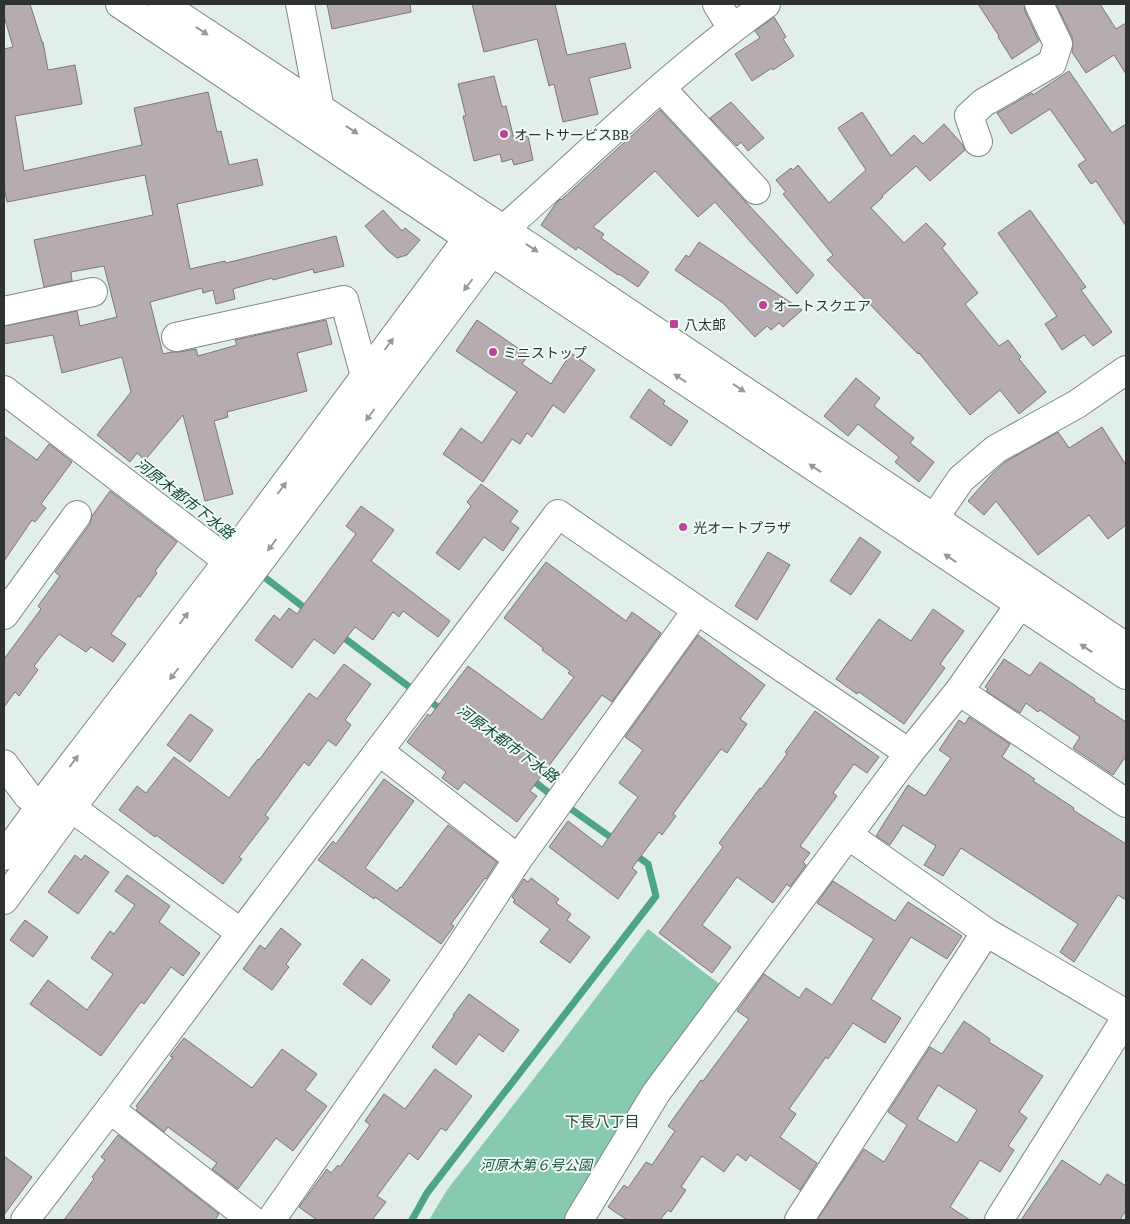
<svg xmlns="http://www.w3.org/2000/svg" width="1130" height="1224" font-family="'PT Serif','Noto Sans JP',serif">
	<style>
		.green { fill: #88cab0 }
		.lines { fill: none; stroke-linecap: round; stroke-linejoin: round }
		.stream { stroke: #4da488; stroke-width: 7 }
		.building { fill: #b5abb1; stroke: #7f767b; fill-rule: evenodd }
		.minor-casing { stroke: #7e8984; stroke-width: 30 }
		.minor { stroke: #fff; stroke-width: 28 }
		.oneway { fill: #969998 }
		.poi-dot { fill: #bd4396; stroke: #effbf6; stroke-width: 2 }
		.labels { text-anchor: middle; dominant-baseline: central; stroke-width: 4; stroke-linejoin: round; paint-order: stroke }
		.poi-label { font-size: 14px; fill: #2e3331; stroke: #effbf6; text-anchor: start }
		.park-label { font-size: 14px; font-style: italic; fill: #215443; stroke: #effbf6 }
		.water-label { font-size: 15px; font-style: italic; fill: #164a3a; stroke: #effbf6 }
		.neighbourhood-label { font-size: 15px; fill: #36403c; stroke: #effbf6 }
	</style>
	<rect width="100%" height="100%" fill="#e2eee9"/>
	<!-- green -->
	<polygon class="green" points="648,929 722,986 641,1097 565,1220 429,1220 447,1190 560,1045"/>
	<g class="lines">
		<!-- stream -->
		<g class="stream">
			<polyline points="259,573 310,612"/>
			<polyline points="339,634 416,692"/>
			<polyline points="425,698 445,712"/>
			<polyline points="530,778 555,798"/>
			<polyline points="564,804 616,841"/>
			<polyline points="412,1220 427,1193 656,896 648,864 633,853"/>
		</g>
	</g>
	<!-- building -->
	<g class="building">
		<polygon points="4,4 30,4 42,42 43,42 48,70 75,65 82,104 15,116 24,171 142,145 134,108 208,92 217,132 221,131 229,165 257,159 263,185 177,204 190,269 225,261 226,263 336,236 344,266 314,273 313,269 273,280 272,278 233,289 235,299 216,304 213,290 203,293 202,288 150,302 163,354 171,352 179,352 196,349 198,356 237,345 235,340 326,320 332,344 297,353 307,391 227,412 228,417 214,421 233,494 205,501 183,415 145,460 137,453 130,462 97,435 131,392 122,357 62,373 53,335 4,344 4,326 77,311 80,326 117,317 104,266 71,272 72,281 44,287 34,240 153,215 145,175 7,202 4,187 4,49 13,47 4,16"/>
		<polygon points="327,4 410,4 411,12 332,29"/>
		<polygon points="472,4 555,4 567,55 625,43 631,68 589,78 598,114 563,122 554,84 549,86 537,39 484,52"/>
		<polygon points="978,4 1024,4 1025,11 1039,41 1012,59 998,37 999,36"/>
		<polygon points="1056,4 1100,4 1116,29 1126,23 1126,74 1114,55 1086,73 1072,52 1073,48 1072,37"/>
		<polygon points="774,17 786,37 783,39 794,56 773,70 772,68 752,81 735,54 760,38 755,31"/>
		<polygon points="1069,71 1112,133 1126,124 1126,226 1096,181 1091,184 1078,165 1086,160 1050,109 1011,134 997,113 1032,93 1033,95"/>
		<polygon points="494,76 502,107 506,106 514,139 528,136 533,160 514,165 512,159 502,162 500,154 474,161 463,116 466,116 458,84"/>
		<polygon points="731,102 764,138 748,151 741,142 737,146 710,118"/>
		<polygon points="660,110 814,275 797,294 715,202 698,217 655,171 593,227 604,234 601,238 649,272 638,287 619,274 618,275 578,247 576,250 541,225 556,203 560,199 561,200"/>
		<polygon points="862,112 891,156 914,135 923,144 944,124 962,144 965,150 930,181 916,166 882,196 883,197 871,208 904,243 926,223 946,244 942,248 978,293 965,304 999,346 1008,340 1021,357 1019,359 1046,392 1019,414 1000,390 970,415 919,353 918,354 827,260 833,255 783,194 786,192 776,180 791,168 793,170 798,165 829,203 866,170 838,128"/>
		<polygon points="383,210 402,231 405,228 420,240 407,255 397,258 387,250 365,226"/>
		<polygon points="1030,210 1086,287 1081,290 1112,332 1093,346 1084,335 1062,350 1045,324 1057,316 998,233"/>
		<polygon points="699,242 802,310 783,327 779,323 771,330 767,326 755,337 723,303 675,270 686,255 689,257"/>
		<polygon points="477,320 528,355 522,364 551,384 571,353 595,370 564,413 553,405 532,437 527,433 520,444 512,439 483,482 443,454 461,428 482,443 517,392 456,351"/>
		<polygon points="856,378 880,398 874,406 914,438 910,443 934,462 919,482 895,462 899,457 858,424 848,436 824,416"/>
		<polygon points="649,389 665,401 663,404 688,421 671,446 630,417"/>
		<polygon points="1102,427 1126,465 1126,525 1108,539 1089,515 1038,555 996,501 984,515 968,501 993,473 1005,462 1058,432 1069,448"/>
		<polygon points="4,436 37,460 49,444 72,462 41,504 46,508 35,522 32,520 4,561"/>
		<polygon points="481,484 518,511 510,522 519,528 503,551 484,537 459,570 436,553 471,506 467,502"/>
		<polygon points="110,491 177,542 155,571 157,573 140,597 138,596 111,634 126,644 113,662 91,647 86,652 59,634 34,666 38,670 19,696 15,692 4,707 4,659 41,609 38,606 60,576 55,572 90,524 92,516"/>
		<polygon points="361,506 394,530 371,561 450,621 438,637 403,611 399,617 393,612 373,640 355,627 334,654 314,639 292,668 255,640 274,615 280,620 289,608 297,614 356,534 346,526"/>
		<polygon points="860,537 881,552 851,595 830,581"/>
		<polygon points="768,552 790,565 757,620 735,606"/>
		<polygon points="546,562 626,621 632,612 661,633 612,702 602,695 530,791 537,796 517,822 464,782 458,790 442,778 446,772 407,742 428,714 430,716 468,666 542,720 574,677 568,673 570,671 542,650 543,648 504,618"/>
		<polygon points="933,609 964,631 940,664 945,668 904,724 859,692 857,694 836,679 879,619 911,641"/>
		<polygon points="698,635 765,685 740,719 747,724 727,753 721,749 673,814 676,816 662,835 659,832 632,868 637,872 618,899 549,847 568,821 602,847 638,797 619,783 643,750 625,737"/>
		<polygon points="1004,659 1030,676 1040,662 1095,699 1094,701 1126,722 1126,756 1113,775 1073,748 1080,737 1040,710 1038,712 1026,703 1020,713 986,691 988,689 985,687"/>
		<polygon points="344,664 371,684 345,720 351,725 336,746 328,740 309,766 304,762 265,815 269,818 239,857 242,859 223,884 156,835 155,837 119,810 137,786 146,793 174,757 229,798 258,759 259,760 309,693 317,699"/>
		<polygon points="815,711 879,757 867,773 854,764 833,793 837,796 800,846 810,853 803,862 806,865 790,887 787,884 773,903 737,877 702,925 731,947 712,973 659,933 723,847 719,843 760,788 761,789 787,754 785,752"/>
		<polygon points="190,714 213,730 190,762 167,745"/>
		<polygon points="969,717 1010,744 1002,757 1035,779 1033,781 1074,808 1073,810 1126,844 1126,900 1118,895 1074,962 1060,952 1078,924 961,848 943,876 924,865 936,846 903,825 890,845 876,836 908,785 925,796 951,758 939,750 959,720 965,724"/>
		<polygon points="384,779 414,801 365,868 397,891 400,887 401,888 448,825 497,862 486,879 485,878 451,924 454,926 441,944 375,897 374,899 318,860 333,841 336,844"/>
		<polygon points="75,855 81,860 85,855 109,872 78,914 48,892"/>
		<polygon points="127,875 170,906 159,922 200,953 183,976 171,967 144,1004 141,1002 101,1056 30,1004 48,980 87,1010 113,974 91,958 110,931 114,934 135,905 115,891"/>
		<polygon points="531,878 559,899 556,903 571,914 567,920 590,937 570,963 540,942 550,929 513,902 515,900 512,897 524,879 528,882"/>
		<polygon points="833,881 895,921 908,902 962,936 947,959 911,937 871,999 901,1018 885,1043 853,1023 828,1059 826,1057 789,1109 796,1114 780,1137 817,1163 800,1190 750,1155 746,1161 737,1154 724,1172 702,1156 681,1187 686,1190 671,1212 668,1210 660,1220 627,1220 608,1207 624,1185 628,1188 646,1162 652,1165 675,1131 668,1126 701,1080 703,1081 749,1019 737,1011 764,974 799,998 806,988 832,1005 874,939 817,903"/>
		<polygon points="25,920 48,937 33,957 10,940"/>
		<polygon points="281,928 301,944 286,964 289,967 272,990 243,969 260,945 265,949"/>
		<polygon points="362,959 390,980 371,1005 343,984"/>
		<polygon points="469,994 519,1030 503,1052 479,1034 456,1065 432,1047 454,1016 453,1015"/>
		<path d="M964 1021 990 1039 989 1042 1043 1076 1019 1112 1027 1118 1008 1146 1014 1150 1000 1172 980 1160 950 1207 970 1220H817L864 1149 884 1162 907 1125 888 1112 930 1047 942 1054ZM938 1085 977 1110 957 1143 917 1119Z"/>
		<polygon points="184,1038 252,1088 282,1049 317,1074 305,1090 327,1106 293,1151 276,1138 238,1189 212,1169 217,1163 168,1127 164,1132 136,1110 138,1107 136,1106 173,1057 170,1056"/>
		<polygon points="435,1069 472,1096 446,1131 441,1128 418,1160 409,1153 377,1196 386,1202 372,1220 317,1220 299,1207 327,1169 331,1173 338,1165 340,1167 370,1125 365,1121 384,1094 405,1109"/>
		<polygon points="118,1135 219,1214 215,1220 64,1220 94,1179 92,1177 105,1160 101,1157"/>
		<polygon points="4,1156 32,1177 4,1215"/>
		<polygon points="1062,1160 1100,1185 1107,1174 1126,1186 1126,1210 1120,1220 1021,1220"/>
	</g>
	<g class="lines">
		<defs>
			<g id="minor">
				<polyline points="120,4 468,238 492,252 525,274 1126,675"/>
				<polyline points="162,4 536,251 1126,647"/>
				<polyline points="300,4 320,109"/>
				<polyline points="717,4 732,28"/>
				<polyline points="661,88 756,190"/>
				<polyline points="978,142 969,116 983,103 1052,63 1058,44 1039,4"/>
				<polyline points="4,311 93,292"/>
				<polyline points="176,337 344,300 365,376"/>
				<polyline points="4,390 241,571"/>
				<polyline points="924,533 961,479 996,449 1077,404 1126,370"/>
				<polyline points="4,615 77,515"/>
				<polyline points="959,691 1126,803"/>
				<polyline points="379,751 518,859"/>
				<polyline points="4,764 28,796 41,806"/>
				<polyline points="57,797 241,933"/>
				<polyline points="848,835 986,932 1126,1014"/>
				<polyline points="4,856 51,792 227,562 468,238 485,234"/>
				<path d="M4 900 72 807 248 577 492 252 504 229C590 153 672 71 766 4"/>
				<polyline points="110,1109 252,1220"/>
				<polyline points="25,1220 110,1109 241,933 558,514 697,610 909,753"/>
				<polyline points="271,1220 451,961 518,859 697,610"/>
				<polyline points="579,1220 656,1093 909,753 959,691 1030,590"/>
				<polyline points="799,1220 986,932"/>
				<polyline points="999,1220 1126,1018"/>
			</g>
		</defs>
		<!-- minor casing -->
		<use href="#minor" class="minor-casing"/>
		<!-- minor -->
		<use href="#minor" class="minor"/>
	</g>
	<!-- one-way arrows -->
	<defs><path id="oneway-solid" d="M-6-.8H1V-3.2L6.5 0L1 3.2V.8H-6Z" transform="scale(1.25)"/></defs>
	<g class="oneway">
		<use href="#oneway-solid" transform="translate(202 31) rotate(34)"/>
		<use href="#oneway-solid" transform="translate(352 130) rotate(33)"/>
		<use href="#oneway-solid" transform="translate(532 248) rotate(34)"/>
		<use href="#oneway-solid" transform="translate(468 285) rotate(127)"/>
		<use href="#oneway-solid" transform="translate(389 344) rotate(-53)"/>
		<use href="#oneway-solid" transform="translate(680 378) rotate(-146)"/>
		<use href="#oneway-solid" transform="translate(739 388) rotate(34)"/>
		<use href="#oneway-solid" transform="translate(370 415) rotate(127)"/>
		<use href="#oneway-solid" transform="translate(815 468) rotate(-146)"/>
		<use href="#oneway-solid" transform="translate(282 488) rotate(-53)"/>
		<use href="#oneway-solid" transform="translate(272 545) rotate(127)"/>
		<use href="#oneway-solid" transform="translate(950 558) rotate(-146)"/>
		<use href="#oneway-solid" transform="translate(184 618) rotate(-53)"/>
		<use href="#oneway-solid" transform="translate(1086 648) rotate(-146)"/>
		<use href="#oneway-solid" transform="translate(174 674) rotate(127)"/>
		<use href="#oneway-solid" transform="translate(74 761) rotate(-53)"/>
	</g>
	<!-- markers -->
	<g class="poi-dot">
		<circle cx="504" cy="134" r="5"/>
		<circle cx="763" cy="305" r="5"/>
		<rect x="669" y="319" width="10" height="10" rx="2.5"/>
		<circle cx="493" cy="352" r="5"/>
		<circle cx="683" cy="527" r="5"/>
	</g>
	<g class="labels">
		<!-- poi labels -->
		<g class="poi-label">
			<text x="514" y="134">オートサービスBB</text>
			<text x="773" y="305">オートスクエア</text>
			<text x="684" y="324">八太郎</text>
			<text x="503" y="352">ミニストップ</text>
			<text x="693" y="527">光オートプラザ</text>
		</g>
		<!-- park labels -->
		<g class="park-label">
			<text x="536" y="1164">河原木第６号公園</text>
		</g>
		<!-- water labels -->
		<g class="water-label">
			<text transform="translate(185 498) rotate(38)">河原木都市下水路</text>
			<text transform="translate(508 743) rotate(36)">河原木都市下水路</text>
		</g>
		<!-- neighbourhood labels -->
		<g class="neighbourhood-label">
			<text x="602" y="1121">下長八丁目</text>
		</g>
	</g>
	<!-- border -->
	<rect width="1130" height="1224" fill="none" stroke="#2e3331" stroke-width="10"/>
</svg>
